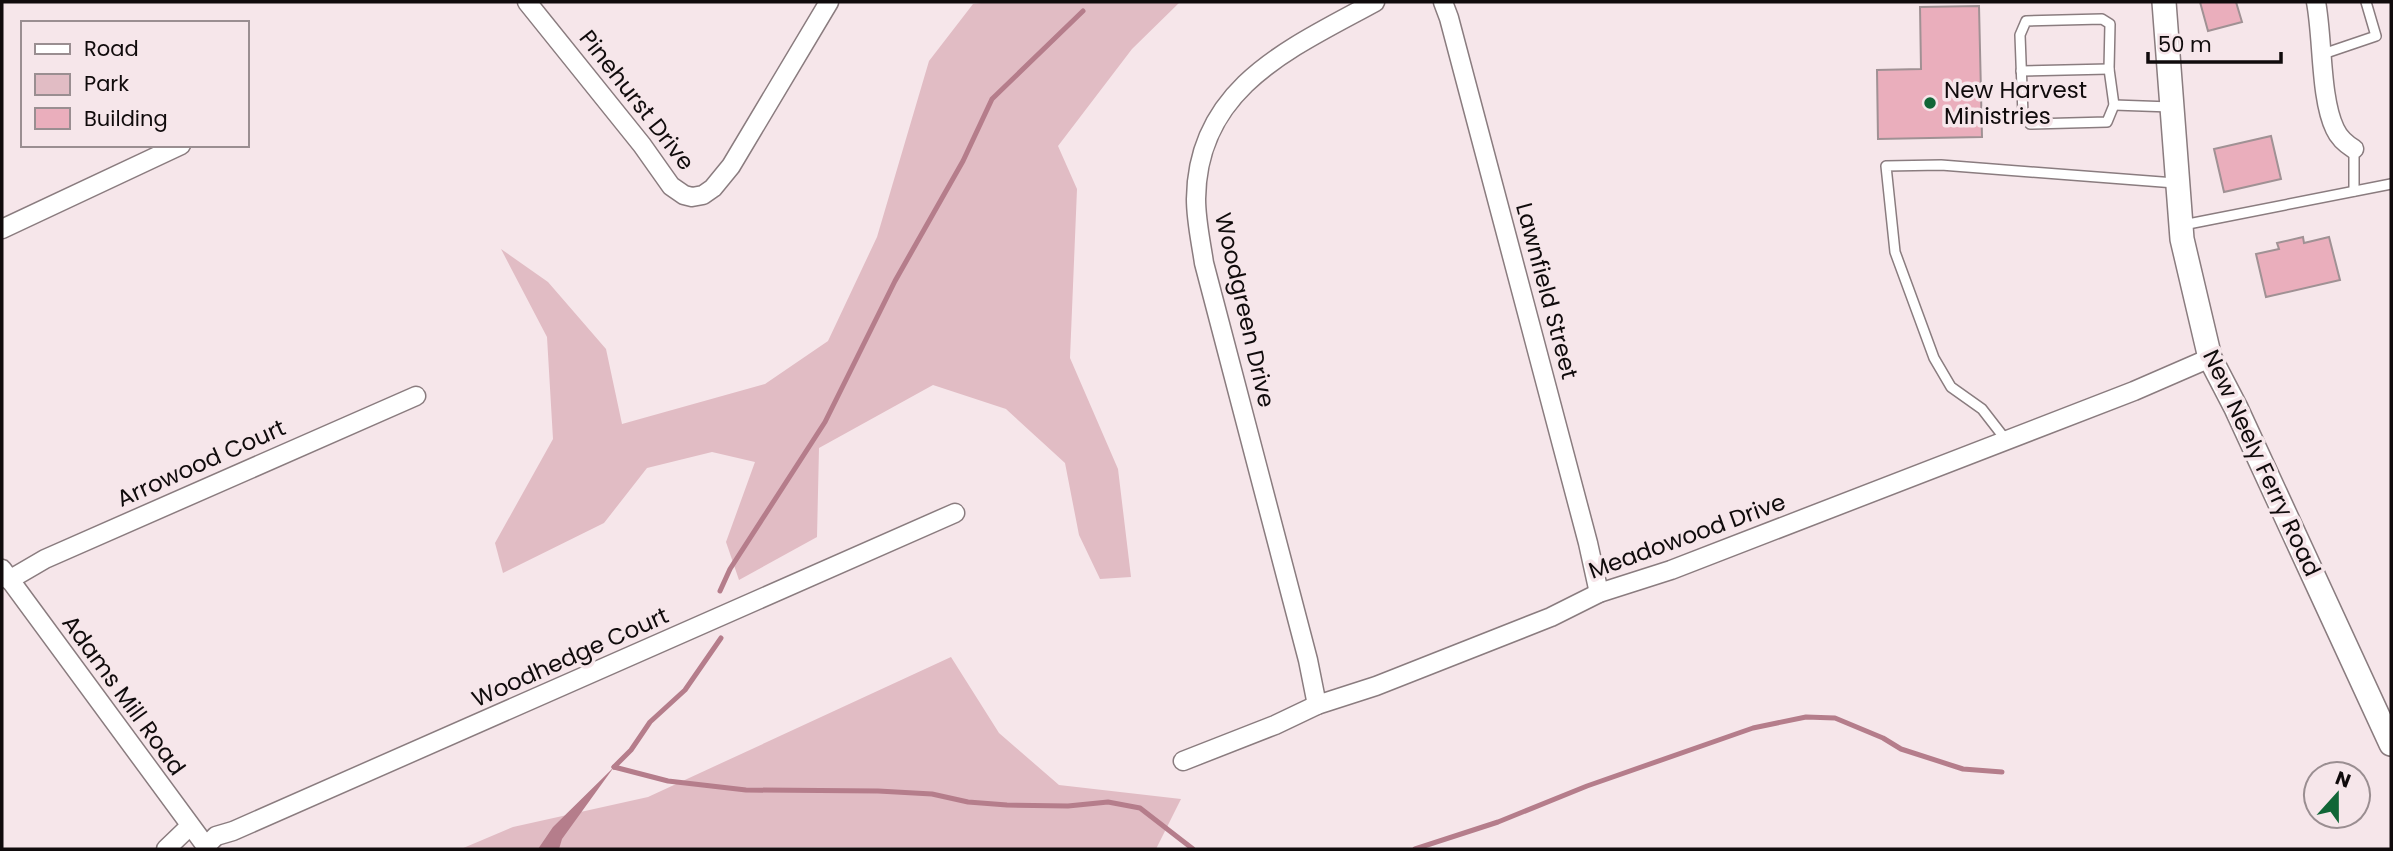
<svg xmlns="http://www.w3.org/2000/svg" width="2393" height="851" font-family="Poppins,sans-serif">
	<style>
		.green { fill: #e1bcc4 }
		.water { fill: #b57d8b }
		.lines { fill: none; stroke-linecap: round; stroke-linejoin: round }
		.stream { stroke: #b57d8b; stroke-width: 5 }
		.building { fill: #eaaebc; stroke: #a09194; stroke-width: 2 }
		.service-casing { stroke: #8a7c7f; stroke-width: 12 }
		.minor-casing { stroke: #8a7c7f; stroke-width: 21 }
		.tertiary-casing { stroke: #8a7c7f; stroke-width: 26 }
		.service { stroke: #fff; stroke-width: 9 }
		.minor { stroke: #fff; stroke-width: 18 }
		.tertiary { stroke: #fff; stroke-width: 23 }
		.poi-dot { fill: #116637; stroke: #f6e6ea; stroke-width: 2.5 }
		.labels { text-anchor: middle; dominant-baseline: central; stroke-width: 7; stroke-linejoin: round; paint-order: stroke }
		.poi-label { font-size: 23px; fill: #100b0c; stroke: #f6e6ea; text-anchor: start }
		.street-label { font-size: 23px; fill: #100b0c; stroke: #f6e6ea }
	</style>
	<rect width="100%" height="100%" fill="#f6e6ea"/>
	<!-- green -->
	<g class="green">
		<polygon points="990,2 1180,2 1132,49 1058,146 1077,189 1070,358 1118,469 1131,577 1100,579 1079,535 1065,463 1006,409 933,385 819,448 817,537 739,580 726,542 755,462 712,452 647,468 604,523 503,573 495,543 553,439 547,337 501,249 548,282 606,349 622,424 765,384 828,341 877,237 929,61 973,4"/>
		<polygon points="951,657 999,733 1059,785 1181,799 1156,849 820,847 461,849 513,827 648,797"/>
	</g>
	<!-- water -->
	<polygon class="water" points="614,767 562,839 559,849 538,849 553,827"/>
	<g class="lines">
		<!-- stream -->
		<g class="stream">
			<polyline points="720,591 730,569 825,422 895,281 963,161 992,99 1083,11"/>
			<polyline points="614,767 668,781 746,790 878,791 932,794 968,802 1007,805 1068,806 1108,802 1140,808 1193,849"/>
			<polyline points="614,767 631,750 650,722 685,690 721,638"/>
			<polyline points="1415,849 1498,822 1587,786 1753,728 1806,717 1835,718 1883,738 1901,749 1963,769 2002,772"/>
		</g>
	</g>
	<!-- building -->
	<g class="building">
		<polygon points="2200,2 2236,2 2242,22 2208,31"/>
		<polygon points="1979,6 1982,137 1878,139 1877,70 1921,69 1920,7"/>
		<polygon points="2271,136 2281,179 2224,192 2214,149"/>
		<polygon points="2303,237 2304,243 2329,237 2340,280 2266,297 2256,254 2279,249 2277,243"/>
	</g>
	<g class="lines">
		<defs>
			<g id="service">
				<polygon points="2102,19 2110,24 2109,69 2114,105 2107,122 2030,124 2023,115 2020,35 2026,21"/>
				<polyline points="2323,54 2376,36 2366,2"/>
				<polyline points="2021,71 2109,69"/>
				<polyline points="2114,105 2171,107"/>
				<polyline points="2354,149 2354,191"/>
				<polyline points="2183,225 2391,184"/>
				<polyline points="2006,440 1982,409 1951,387 1934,358 1895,252 1886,166 1941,165 2175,183"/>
			</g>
			<g id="minor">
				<polyline points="527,2 642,145 671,186 684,195 692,197 703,195 713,188 731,166 829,2"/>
				<polyline points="1443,2 1449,18 1588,543 1599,593"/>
				<path d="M2316 2C2323 38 2320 98 2335 129 2339 138 2346 144 2354 149"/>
				<polyline points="2,229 181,145"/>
				<polyline points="2,569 208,849"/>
				<polyline points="9,580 45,559 416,396"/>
				<path d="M1317 705 1308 660 1204 263C1201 242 1196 221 1196 199 1197 87 1291 48 1375 2"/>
				<polyline points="1183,761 1275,725 1317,705 1376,686 1551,617 1599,593 1671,570 2134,391 2210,358"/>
				<polyline points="206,846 216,836 233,831 955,513"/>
				<polyline points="166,849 190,826"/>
			</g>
			<polyline id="tertiary" points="2164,2 2182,239 2210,358 2236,408 2391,744"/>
		</defs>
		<!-- service casing -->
		<use href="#service" class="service-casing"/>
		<!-- minor casing -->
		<use href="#minor" class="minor-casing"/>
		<!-- tertiary casing -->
		<use href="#tertiary" class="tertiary-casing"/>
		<!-- service -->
		<use href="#service" class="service"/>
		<!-- minor -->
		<use href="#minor" class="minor"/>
		<!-- tertiary -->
		<use href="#tertiary" class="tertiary"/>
	</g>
	<!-- markers -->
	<circle class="poi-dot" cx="1930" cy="103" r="7"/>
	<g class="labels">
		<!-- poi labels -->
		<g class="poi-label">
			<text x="1944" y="90">New Harvest<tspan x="1944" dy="26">Ministries</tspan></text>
		</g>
		<!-- street labels -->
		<g class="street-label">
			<text transform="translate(637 100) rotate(52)">Pinehurst Drive</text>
			<text transform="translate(1547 291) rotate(75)">Lawnfield Street</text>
			<text transform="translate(1245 310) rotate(77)">Woodgreen Drive</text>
			<text transform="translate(201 463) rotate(-24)">Arrowood Court</text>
			<text transform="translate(2262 463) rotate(65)">New Neely Ferry Road</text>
			<text transform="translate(1687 536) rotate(-20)">Meadowood Drive</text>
			<text transform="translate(570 657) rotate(-24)">Woodhedge Court</text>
			<text transform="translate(124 695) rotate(54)">Adams Mill Road</text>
		</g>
	</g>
	<!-- border -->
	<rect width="2393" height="851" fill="none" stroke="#100b0c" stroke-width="7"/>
	<!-- legend -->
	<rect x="21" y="21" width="228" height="126" fill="#f6e6ea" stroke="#9a8e91" stroke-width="2"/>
	<rect x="35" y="44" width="35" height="10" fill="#ffffff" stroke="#9a8e91" stroke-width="2"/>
	<text x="84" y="56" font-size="21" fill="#100b0c">Road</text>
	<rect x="35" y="74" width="35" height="21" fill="#e1bcc4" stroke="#9a8e91" stroke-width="2"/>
	<text x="84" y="91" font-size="21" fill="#100b0c">Park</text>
	<rect x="35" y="108" width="35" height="21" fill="#eaaebc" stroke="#9a8e91" stroke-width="2"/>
	<text x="84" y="126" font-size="21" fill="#100b0c">Building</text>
	<!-- north arrow -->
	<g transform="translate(2337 795) rotate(21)"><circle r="33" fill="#f6e6ea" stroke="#9a8e91" stroke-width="2"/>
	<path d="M0-5L12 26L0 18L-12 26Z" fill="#116637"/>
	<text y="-10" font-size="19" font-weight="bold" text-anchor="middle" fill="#100b0c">N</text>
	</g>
	<!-- scale -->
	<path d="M2148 52v10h133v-10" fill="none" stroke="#100b0c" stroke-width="3.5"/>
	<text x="2158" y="52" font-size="21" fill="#100b0c" stroke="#f6e6ea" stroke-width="5" paint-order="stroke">50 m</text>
</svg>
